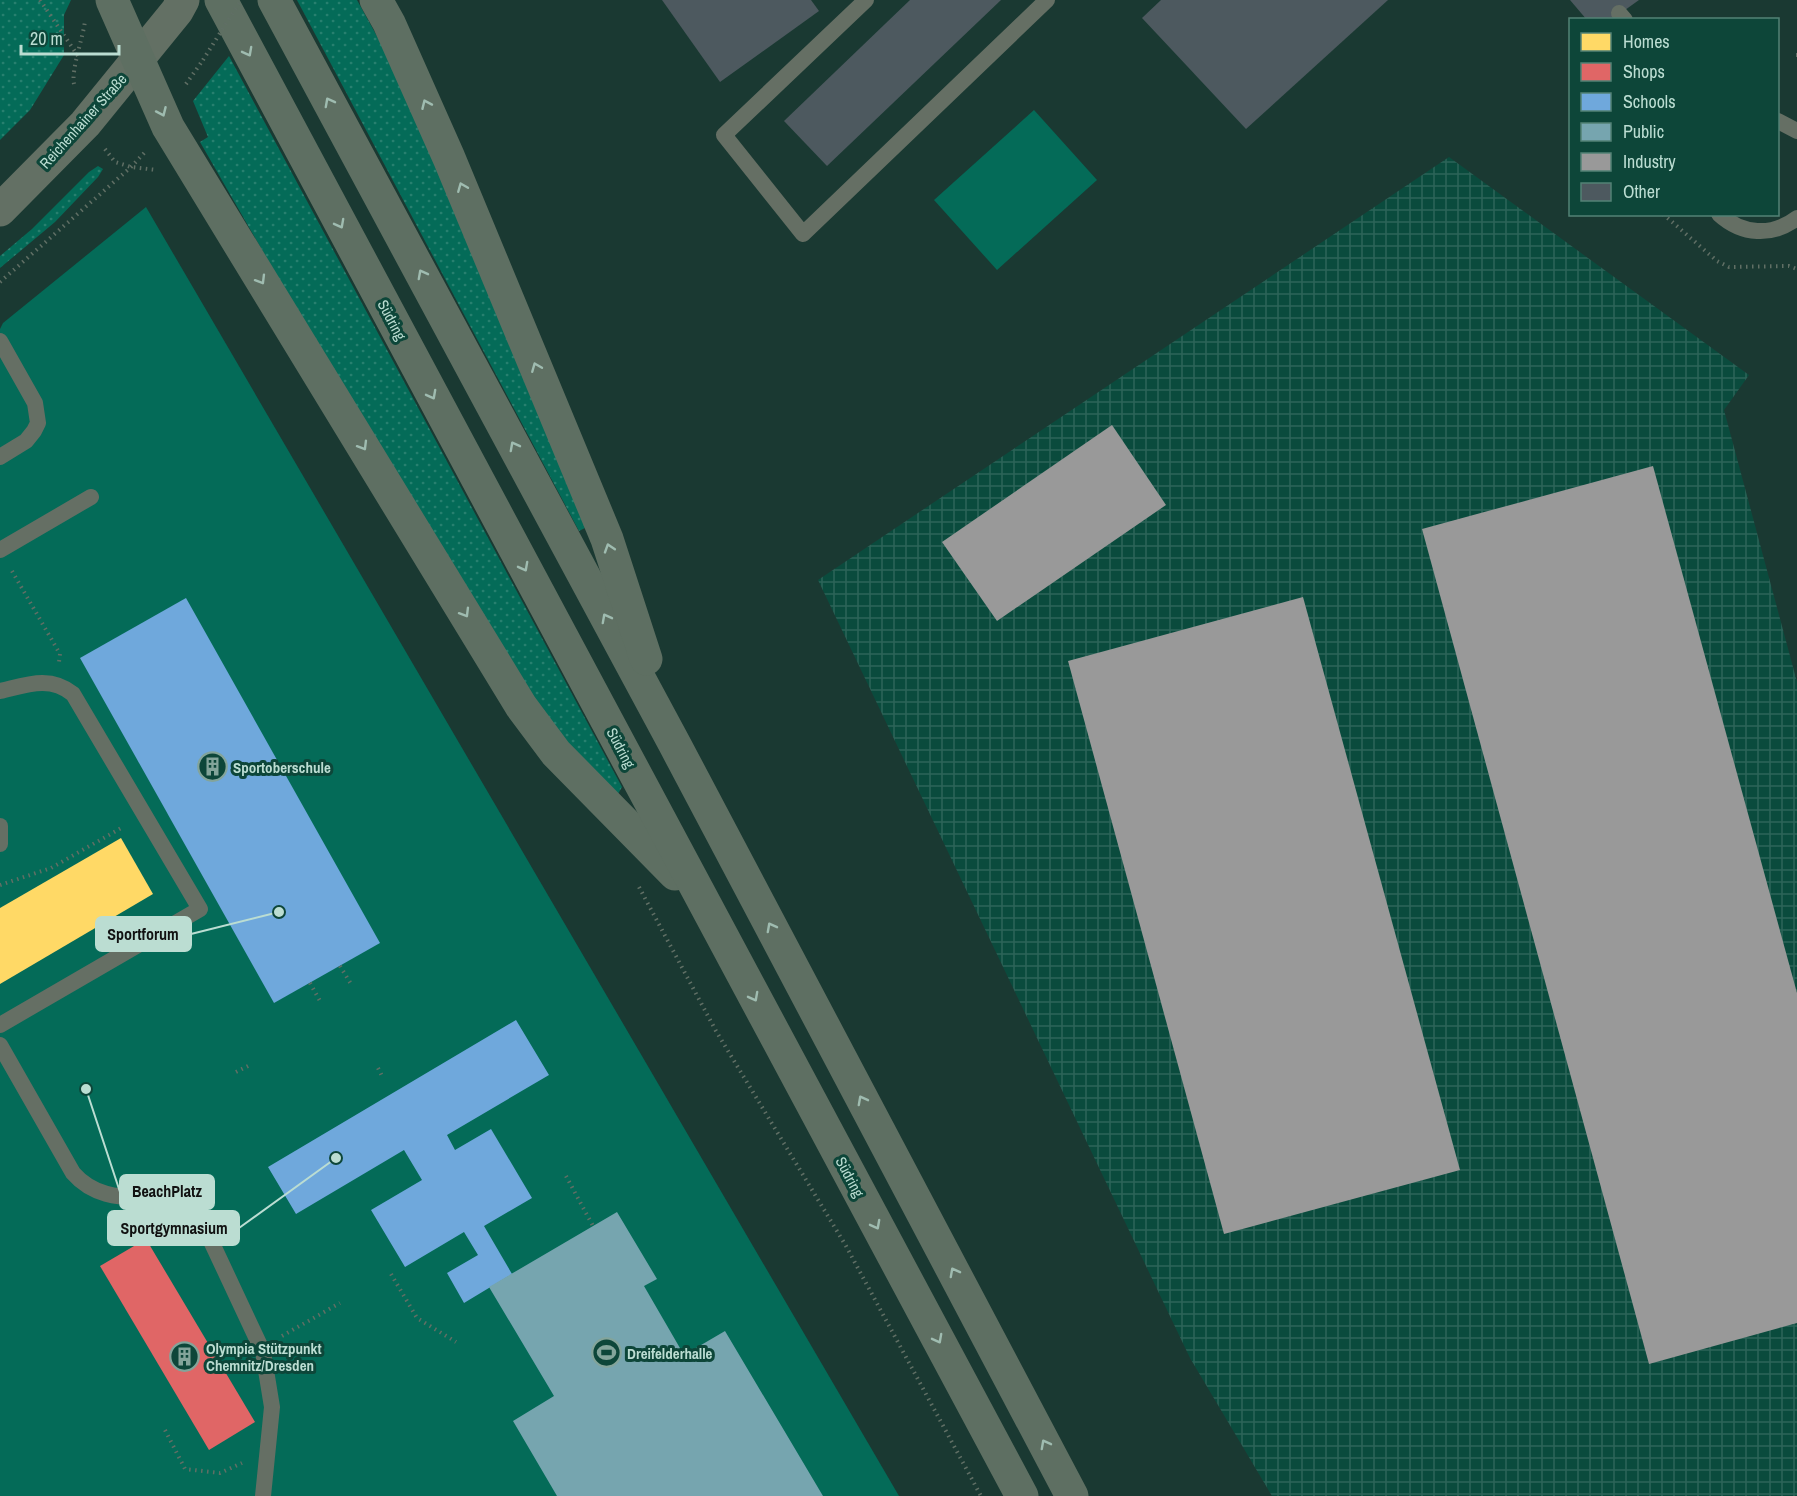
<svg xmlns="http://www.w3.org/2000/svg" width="1797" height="1496" font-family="'Archivo Narrow',sans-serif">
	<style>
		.industrial { fill: url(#industrial-grid) }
		.green { fill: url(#green-dots) }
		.pitch { fill: #046b58 }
		.homes { fill: #ffd966 }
		.shops { fill: #e06666 }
		.schools { fill: #6fa8dc }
		.public { fill: #76a5af }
		.industry { fill: #999 }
		.building { fill: #4d595f }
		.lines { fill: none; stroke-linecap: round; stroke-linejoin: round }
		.path { stroke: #606f65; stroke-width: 4; stroke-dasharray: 1.5 4.5; stroke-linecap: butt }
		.lane { stroke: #656f64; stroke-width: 16 }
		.secondary { stroke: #637064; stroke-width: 33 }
		.primary { stroke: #5e6f62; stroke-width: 33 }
		.path-bridge { stroke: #606f65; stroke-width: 4; stroke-dasharray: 1.5 4.5; stroke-linecap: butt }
		.oneway { stroke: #9fbcb0 }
		.labels { text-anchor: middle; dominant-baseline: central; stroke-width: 6; stroke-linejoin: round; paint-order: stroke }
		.street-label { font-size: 15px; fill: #bbddd2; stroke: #0d4639 }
		.poi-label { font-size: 15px; font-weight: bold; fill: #bbddd2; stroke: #0d4639; text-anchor: start }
		.leader { fill: none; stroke: #bbddd2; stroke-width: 2 }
		.callout-dot { fill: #bbddd2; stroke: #0d4639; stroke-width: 2 }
		.callout { fill: #bbddd2; stroke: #bbddd2; stroke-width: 2 }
		.callout-label { font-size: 16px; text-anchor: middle; font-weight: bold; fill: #111 }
	</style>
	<defs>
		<pattern id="industrial-grid" width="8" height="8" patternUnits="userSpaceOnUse" patternTransform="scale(1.5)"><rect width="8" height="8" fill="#0a4b3d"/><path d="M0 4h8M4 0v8" fill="none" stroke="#2c6458"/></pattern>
		<pattern id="green-dots" width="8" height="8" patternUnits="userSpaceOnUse" patternTransform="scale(1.5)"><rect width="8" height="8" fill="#046b58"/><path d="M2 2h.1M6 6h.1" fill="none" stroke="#27806f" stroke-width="1.8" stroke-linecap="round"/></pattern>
	</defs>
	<rect width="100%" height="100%" fill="#1a3932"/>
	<!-- industrial -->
	<polygon class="industrial" points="1449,157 1749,375 1724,410 1797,682 1797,1496 1272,1496 1190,1358 818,580"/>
	<!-- green -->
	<g class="green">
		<polygon points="0,0 71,0 64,15 64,55 30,110 0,140"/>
		<polygon points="297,0 357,0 415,105 587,527 579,531"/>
		<polygon points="229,56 622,787 618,794 574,754 533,703 323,356 200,142 208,137 193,101"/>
		<polygon points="98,166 103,169 98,177 55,222 0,268 0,256 32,229 89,172"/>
	</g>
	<!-- pitch -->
	<g class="pitch">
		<polygon points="1034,110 1097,180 997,270 934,200"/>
		<polygon points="146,207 899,1496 0,1496 0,329 3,323"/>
	</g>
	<!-- homes -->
	<polygon class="homes" points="121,838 153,894 0,984 0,908"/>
	<!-- shops -->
	<polygon class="shops" points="146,1239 255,1422 209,1450 100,1266"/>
	<!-- schools -->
	<g class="schools">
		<polygon points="186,598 380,943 274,1003 80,658"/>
		<polygon points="516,1020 549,1075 447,1135 455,1150 491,1129 532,1198 484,1226 512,1274 464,1303 447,1273 478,1255 464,1232 405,1267 371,1210 422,1180 404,1150 296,1214 268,1167"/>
	</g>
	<!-- public -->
	<polygon class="public" points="617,1212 657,1279 644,1286 684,1355 725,1331 823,1496 557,1496 513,1421 554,1396 489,1287"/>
	<!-- industry -->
	<g class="industry">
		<polygon points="1112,425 1166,505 997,621 942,542"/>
		<polygon points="1653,466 1797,993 1797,1323 1649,1364 1422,529"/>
		<polygon points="1303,597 1460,1170 1224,1234 1068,661"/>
	</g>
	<!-- building -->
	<g class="building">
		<polygon points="662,0 811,0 819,11 720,82"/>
		<polygon points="910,0 1001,0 827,166 784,121"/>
		<polygon points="1161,0 1388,0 1246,129 1142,18"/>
		<polygon points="1570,0 1639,0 1611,20 1587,20"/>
	</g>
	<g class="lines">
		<!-- path -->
		<g class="path">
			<polyline points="40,0 78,56"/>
			<polyline points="1796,55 1797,55"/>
			<path d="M74 84C71 70 83 38 85 21"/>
			<polyline points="186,84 203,60"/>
			<polyline points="105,149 115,162 131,167 157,170"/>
			<polyline points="1663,214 1717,261 1729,267 1789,266 1797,269"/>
			<polyline points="0,282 131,167 146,151"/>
			<polyline points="12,571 60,654 59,662"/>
			<polyline points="0,885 51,868 123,827"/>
			<polyline points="639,887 716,1031 846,1246 981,1496"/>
			<polyline points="340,966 351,984"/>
			<polyline points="310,983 320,1001"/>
			<polyline points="378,1068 382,1076"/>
			<polyline points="236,1072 250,1065"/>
			<polyline points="566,1176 593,1226"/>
			<polyline points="391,1274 417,1318 456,1342"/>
			<polyline points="282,1336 340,1303"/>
			<polyline points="165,1430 185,1469 220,1473 242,1463"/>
		</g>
		<!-- lane -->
		<g class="lane">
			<polyline points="866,0 724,135 803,234 1047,0"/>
			<polyline points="1619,13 1625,20"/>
			<polyline points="1778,121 1797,131"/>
			<path d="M1719 214C1742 235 1772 237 1797 218"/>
			<polyline points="0,341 35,403 38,423 34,431 26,441 0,457"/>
			<polyline points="0,550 91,497"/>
			<path d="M0 691C26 685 50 675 73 694L200 909 0 1025"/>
			<polyline points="0,826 0,844"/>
			<path d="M0 1045 73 1173C107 1212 156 1188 196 1209L263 1352 272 1407 263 1496"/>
		</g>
		<!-- secondary -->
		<polyline class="secondary" points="0,210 85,124 177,11 183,0"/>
		<!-- primary -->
		<g class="primary">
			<polyline points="112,0 168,127 521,706 556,753 675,874"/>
			<polyline points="221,0 1022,1496"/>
			<polyline points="274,0 674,743 1072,1496"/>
			<polyline points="376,0 389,23 449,158 607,539 646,659"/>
		</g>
		<!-- path-bridge -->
		<polyline class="path-bridge" points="203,60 241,0"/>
	</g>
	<!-- one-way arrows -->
	<defs><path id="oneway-chevron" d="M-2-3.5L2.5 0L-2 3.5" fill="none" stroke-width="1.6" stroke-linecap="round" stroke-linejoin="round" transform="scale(1.5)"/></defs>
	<g class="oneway">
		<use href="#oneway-chevron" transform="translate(248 52) rotate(62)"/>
		<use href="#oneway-chevron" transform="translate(329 102) rotate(-118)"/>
		<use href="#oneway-chevron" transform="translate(426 104) rotate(-114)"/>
		<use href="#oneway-chevron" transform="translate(162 112) rotate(66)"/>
		<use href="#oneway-chevron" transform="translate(462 187) rotate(-112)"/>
		<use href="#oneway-chevron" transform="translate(340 224) rotate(62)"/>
		<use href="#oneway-chevron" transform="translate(422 274) rotate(-118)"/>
		<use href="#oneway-chevron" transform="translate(261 280) rotate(59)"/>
		<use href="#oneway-chevron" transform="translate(536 367) rotate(-112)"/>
		<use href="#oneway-chevron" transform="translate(432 395) rotate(62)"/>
		<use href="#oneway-chevron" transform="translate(363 446) rotate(59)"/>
		<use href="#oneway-chevron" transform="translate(514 446) rotate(-118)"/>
		<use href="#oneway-chevron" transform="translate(609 548) rotate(-108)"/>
		<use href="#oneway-chevron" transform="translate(524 567) rotate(62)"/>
		<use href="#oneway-chevron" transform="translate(465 613) rotate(59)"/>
		<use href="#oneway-chevron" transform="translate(606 618) rotate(-118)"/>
		<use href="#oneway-chevron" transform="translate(771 927) rotate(-118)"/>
		<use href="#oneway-chevron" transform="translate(754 997) rotate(62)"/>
		<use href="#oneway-chevron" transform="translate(862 1100) rotate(-118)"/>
		<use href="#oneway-chevron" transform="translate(876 1225) rotate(62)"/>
		<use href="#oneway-chevron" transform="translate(954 1272) rotate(-118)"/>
		<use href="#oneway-chevron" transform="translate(938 1339) rotate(62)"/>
		<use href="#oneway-chevron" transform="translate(1045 1444) rotate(-118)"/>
	</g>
	<!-- icons -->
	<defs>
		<symbol id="building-ring" viewBox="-11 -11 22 22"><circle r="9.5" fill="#0d4639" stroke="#83a49a" stroke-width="1.5"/><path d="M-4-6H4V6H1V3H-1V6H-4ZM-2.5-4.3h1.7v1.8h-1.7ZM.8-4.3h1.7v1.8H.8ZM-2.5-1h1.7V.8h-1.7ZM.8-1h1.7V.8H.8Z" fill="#83a49a"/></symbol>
		<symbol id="stadium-ring" viewBox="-11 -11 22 22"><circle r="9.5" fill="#0d4639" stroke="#83a49a" stroke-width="1.5"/><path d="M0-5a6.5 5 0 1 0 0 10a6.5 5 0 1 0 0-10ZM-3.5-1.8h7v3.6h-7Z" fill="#83a49a"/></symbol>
	</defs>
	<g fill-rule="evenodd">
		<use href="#building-ring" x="196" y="750" width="33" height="33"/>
		<use href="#stadium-ring" x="590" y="1336" width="33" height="33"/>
		<use href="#building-ring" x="168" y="1340" width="33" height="33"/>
	</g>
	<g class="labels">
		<!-- street labels -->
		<g class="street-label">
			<text transform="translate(83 121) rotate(-48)">Reichenhainer Straße</text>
			<text transform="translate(392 320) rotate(62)">Südring</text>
			<text transform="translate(621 748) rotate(62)">Südring</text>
			<text transform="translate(850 1177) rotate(62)">Südring</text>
		</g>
		<!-- poi labels -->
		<g class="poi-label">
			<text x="233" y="767">Sportoberschule</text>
			<text x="206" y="1348">Olympia Stützpunkt<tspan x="206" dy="17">Chemnitz/Dresden</tspan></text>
			<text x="627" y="1353">Dreifelderhalle</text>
		</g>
	</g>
	<!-- callouts -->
	<path class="leader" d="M279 912L191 934M86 1089L120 1192M336 1158L239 1228"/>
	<g class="callout-dot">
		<circle cx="279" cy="912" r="6"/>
		<circle cx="86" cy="1089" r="6"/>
		<circle cx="336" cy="1158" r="6"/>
	</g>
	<g class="callout">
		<rect x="96" y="917" width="95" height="34" rx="6"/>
		<rect x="120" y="1175" width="94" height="34" rx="6"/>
		<rect x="108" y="1211" width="131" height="34" rx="6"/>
	</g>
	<g class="callout-label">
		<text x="143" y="940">Sportforum</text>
		<text x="167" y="1197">BeachPlatz</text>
		<text x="174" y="1234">Sportgymnasium</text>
	</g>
	<!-- legend -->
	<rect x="1569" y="18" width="210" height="198" fill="#0d4639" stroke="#538276" stroke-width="1.5"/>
	<rect x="1581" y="33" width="30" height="18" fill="#ffd966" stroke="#538276" stroke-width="1.5"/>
	<text x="1623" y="48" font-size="18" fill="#bbddd2">Homes</text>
	<rect x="1581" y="63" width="30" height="18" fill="#e06666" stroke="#538276" stroke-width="1.5"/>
	<text x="1623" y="78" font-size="18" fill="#bbddd2">Shops</text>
	<rect x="1581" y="93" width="30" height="18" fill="#6fa8dc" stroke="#538276" stroke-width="1.5"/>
	<text x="1623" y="108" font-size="18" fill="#bbddd2">Schools</text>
	<rect x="1581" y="123" width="30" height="18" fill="#76a5af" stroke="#538276" stroke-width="1.5"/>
	<text x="1623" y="138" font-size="18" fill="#bbddd2">Public</text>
	<rect x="1581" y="153" width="30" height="18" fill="#999999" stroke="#538276" stroke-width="1.5"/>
	<text x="1623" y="168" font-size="18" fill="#bbddd2">Industry</text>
	<rect x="1581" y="183" width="30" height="18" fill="#4d595f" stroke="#538276" stroke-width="1.5"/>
	<text x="1623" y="198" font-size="18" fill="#bbddd2">Other</text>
	<!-- scale -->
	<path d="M21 45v9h98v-9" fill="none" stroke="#bbddd2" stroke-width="3"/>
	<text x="30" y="45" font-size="18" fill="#bbddd2" stroke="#0d4639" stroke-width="4.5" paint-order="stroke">20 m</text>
</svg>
